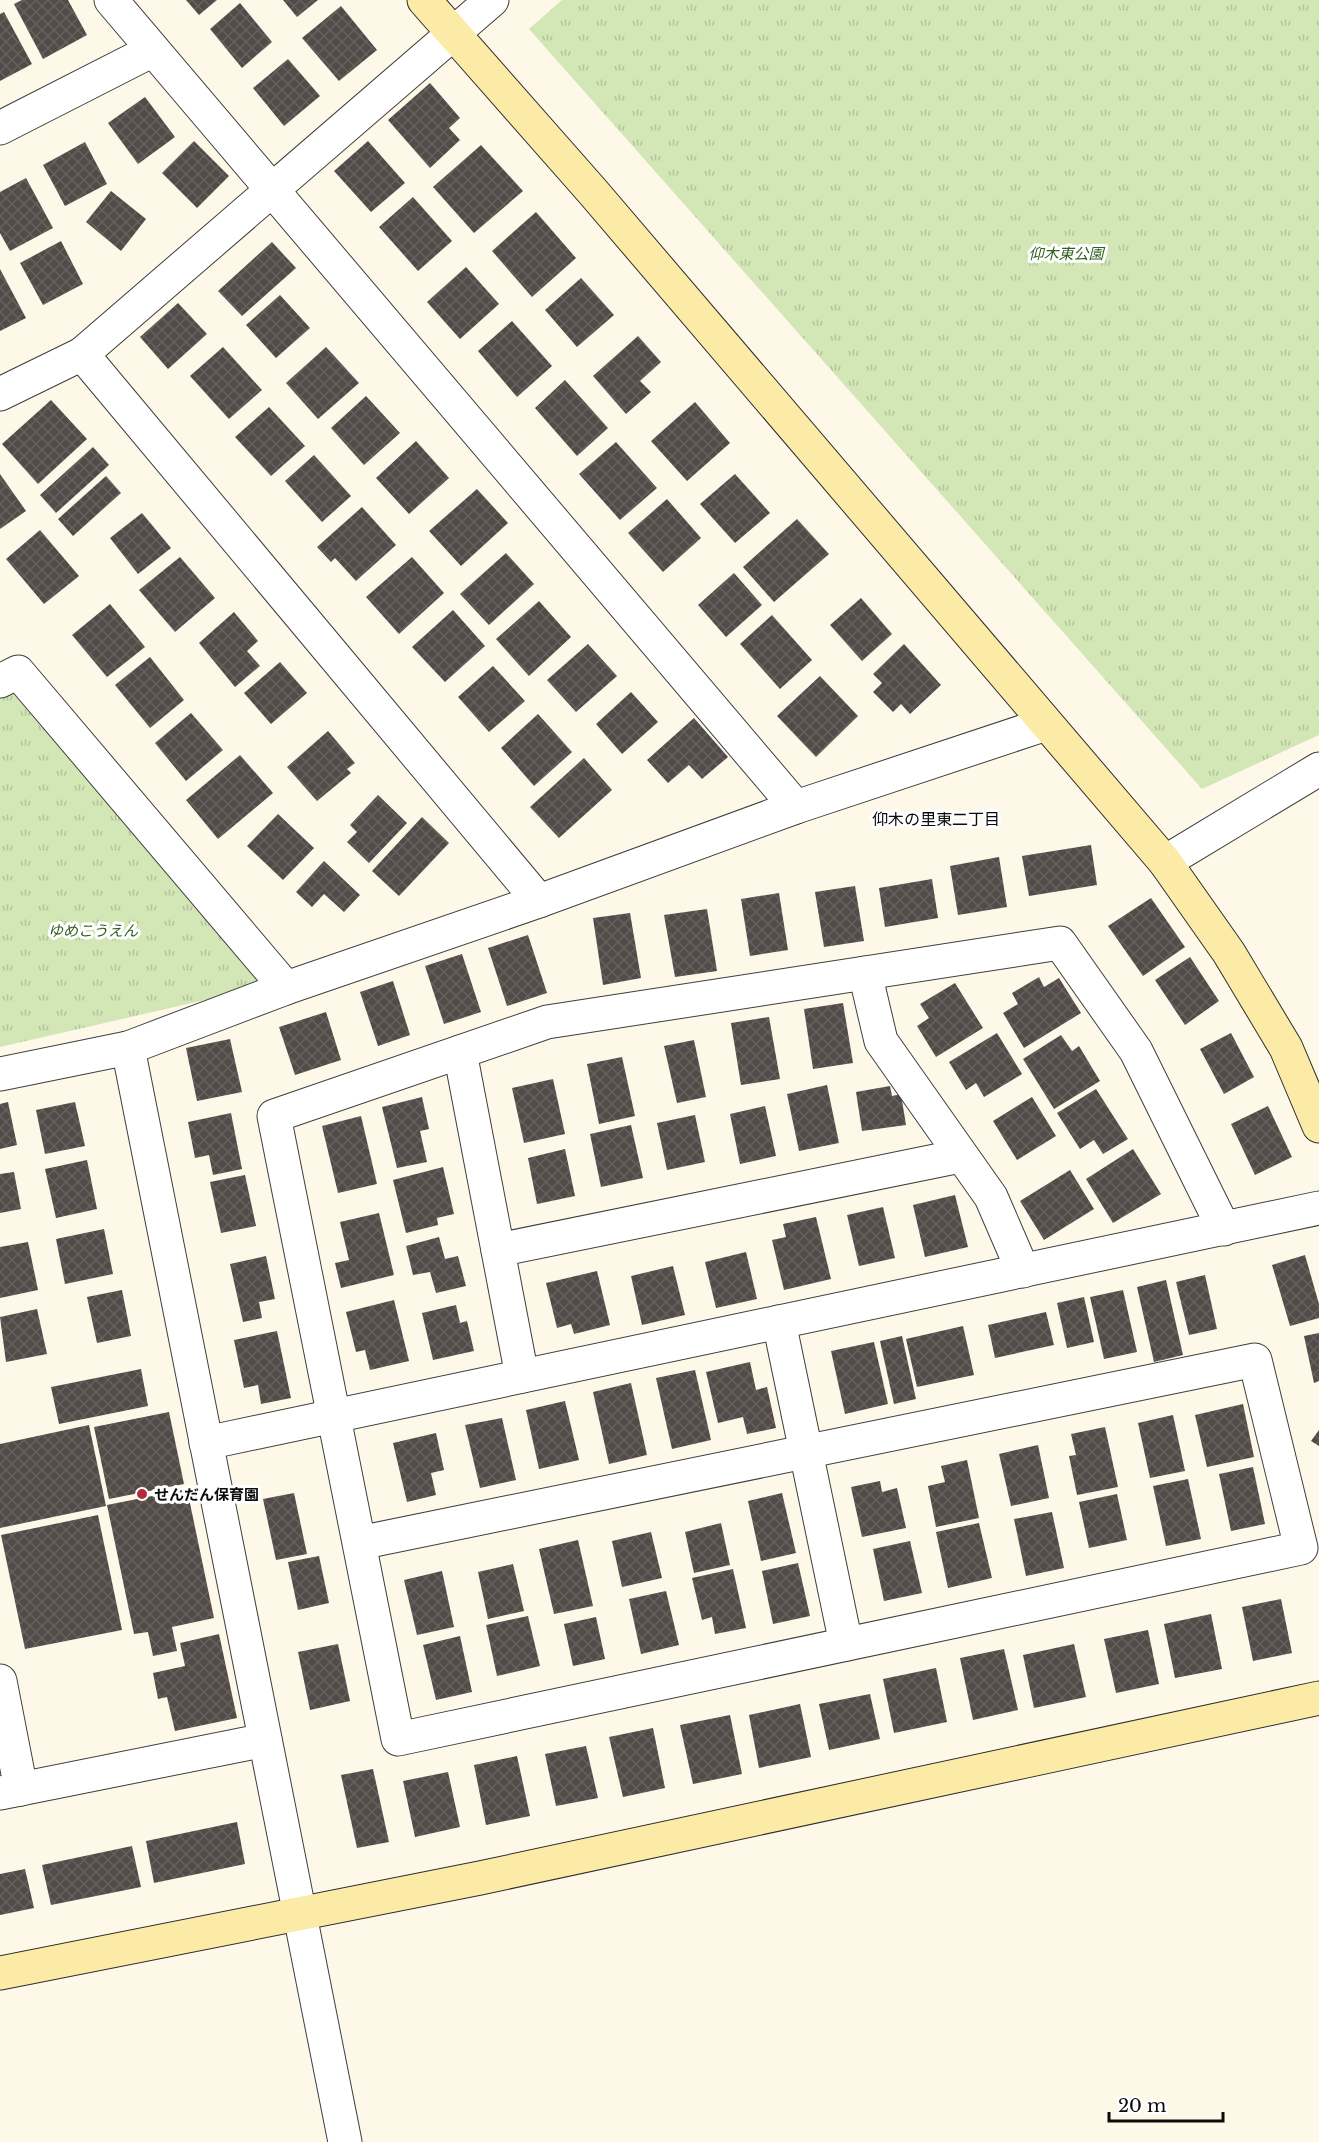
<svg xmlns="http://www.w3.org/2000/svg" width="1319" height="2142" font-family="'Libre Baskerville','Noto Sans JP',serif">
	<style>
		.grass { fill: url(#grass-tufts) }
		.building { fill: url(#building-cross-hatch) }
		.lines { fill: none; stroke-linecap: round; stroke-linejoin: round }
		.street-casing { stroke: #3e3e3e; stroke-width: 35 }
		.secondary-casing { stroke: #2d2d2d; stroke-width: 35 }
		.street { stroke: #fff; stroke-width: 33 }
		.secondary { stroke: #fceba7; stroke-width: 33 }
		.poi-dot { fill: #b5293c; stroke: #fff; stroke-width: 2 }
		.labels { text-anchor: middle; dominant-baseline: central; stroke-width: 6; stroke-linejoin: round; paint-order: stroke }
		.park-label { font-size: 15px; font-style: italic; fill: #315f1f; stroke: #fff }
		.poi-label { font-size: 15px; font-weight: bold; fill: #0b0b0b; stroke: #fff; text-anchor: start }
		.neighbourhood-label { font-size: 16px; fill: #0b0b0b; stroke: #fff }
	</style>
	<defs>
		<pattern id="grass-tufts" width="24" height="20" patternUnits="userSpaceOnUse" patternTransform="scale(1.5)"><rect width="24" height="20" fill="#d3e6b5"/><path d="M3 7l-1-3M5 7V3M7 7l1-3M15 17l-1-3M17 17v-4M19 17l1-3" fill="none" stroke="#b4c49a"/></pattern>
		<pattern id="building-cross-hatch" width="8" height="8" patternUnits="userSpaceOnUse" patternTransform="scale(1.5)"><rect width="8" height="8" fill="#534b48"/><path d="M0 0l8 8M0 8l8-8" fill="none" stroke="#67605e"/></pattern>
	</defs>
	<rect width="100%" height="100%" fill="#fef8e9"/>
	<!-- grass -->
	<g class="grass">
		<polygon points="562,0 1319,0 1319,735 1202,789 529,29"/>
		<polygon points="13,691 266,986 0,1047 0,698"/>
	</g>
	<!-- building -->
	<g class="building">
		<polygon points="22,0 68,0 87,35 43,59 14,4"/>
		<polygon points="186,0 217,0 199,15"/>
		<polygon points="283,0 318,0 297,17"/>
		<polygon points="240,3 272,42 242,68 210,29"/>
		<polygon points="341,6 377,50 339,81 302,38"/>
		<polygon points="4,12 32,64 0,81 0,14"/>
		<polygon points="288,59 320,96 284,126 253,88"/>
		<polygon points="430,83 460,118 449,128 460,140 430,168 388,120"/>
		<polygon points="145,97 175,137 138,164 108,123"/>
		<polygon points="194,141 229,176 197,208 162,173"/>
		<polygon points="368,141 405,183 371,212 334,171"/>
		<polygon points="85,142 107,184 65,206 43,165"/>
		<polygon points="481,145 523,191 474,233 433,187"/>
		<polygon points="26,178 53,228 10,251 0,233 0,192"/>
		<polygon points="111,191 146,219 121,251 86,222"/>
		<polygon points="413,197 452,241 418,271 379,227"/>
		<polygon points="536,212 576,258 532,297 492,251"/>
		<polygon points="61,241 83,284 43,305 20,263"/>
		<polygon points="272,242 296,268 242,316 218,291"/>
		<polygon points="466,267 499,304 460,339 427,302"/>
		<polygon points="0,269 26,318 0,331"/>
		<polygon points="581,278 614,315 577,347 545,310"/>
		<polygon points="280,295 310,328 276,358 246,325"/>
		<polygon points="178,303 207,334 168,369 140,337"/>
		<polygon points="512,321 552,366 517,397 478,351"/>
		<polygon points="638,336 661,362 640,381 651,392 626,414 593,376"/>
		<polygon points="223,347 262,390 229,419 190,376"/>
		<polygon points="326,347 359,383 318,419 286,383"/>
		<polygon points="565,380 608,428 577,456 535,408"/>
		<polygon points="366,396 400,433 364,465 331,428"/>
		<polygon points="51,400 87,439 38,484 2,444"/>
		<polygon points="695,402 730,443 687,481 651,441"/>
		<polygon points="269,407 305,446 271,476 235,437"/>
		<polygon points="416,441 449,478 409,514 376,478"/>
		<polygon points="616,442 657,488 620,520 579,474"/>
		<polygon points="93,447 109,465 56,513 40,495"/>
		<polygon points="314,455 351,496 322,522 285,481"/>
		<polygon points="0,474 26,511 0,529"/>
		<polygon points="735,474 770,513 735,543 700,504"/>
		<polygon points="106,476 121,493 73,536 58,519"/>
		<polygon points="477,489 508,523 461,566 429,531"/>
		<polygon points="667,499 701,538 663,572 628,533"/>
		<polygon points="362,507 396,545 356,581 335,558 331,562 317,547"/>
		<polygon points="142,513 171,548 138,574 110,538"/>
		<polygon points="797,519 829,554 774,602 743,567"/>
		<polygon points="40,530 79,576 44,604 6,559"/>
		<polygon points="506,553 534,584 489,625 460,594"/>
		<polygon points="180,557 215,598 175,632 139,590"/>
		<polygon points="412,557 444,593 399,634 366,597"/>
		<polygon points="734,573 762,605 726,637 698,605"/>
		<polygon points="861,598 892,634 862,661 830,625"/>
		<polygon points="539,601 571,637 529,676 496,639"/>
		<polygon points="110,604 145,647 107,677 72,635"/>
		<polygon points="453,610 485,646 445,682 412,647"/>
		<polygon points="234,612 258,641 247,651 260,666 235,687 199,643"/>
		<polygon points="772,615 812,660 780,689 740,644"/>
		<polygon points="588,644 617,676 576,712 547,680"/>
		<polygon points="904,644 941,685 910,714 901,704 893,712 873,692 882,683 873,674"/>
		<polygon points="150,657 184,700 150,728 115,685"/>
		<polygon points="280,662 307,693 271,724 244,693"/>
		<polygon points="493,666 525,701 489,732 458,697"/>
		<polygon points="820,676 858,716 816,757 777,716"/>
		<polygon points="631,692 658,722 622,754 596,724"/>
		<polygon points="191,713 223,750 186,781 155,743"/>
		<polygon points="538,714 572,752 534,786 501,748"/>
		<polygon points="694,718 728,757 702,779 689,765 668,783 647,760"/>
		<polygon points="328,731 355,763 347,769 351,773 317,801 287,767"/>
		<polygon points="240,755 273,793 218,839 186,800"/>
		<polygon points="584,758 612,790 559,838 530,807"/>
		<polygon points="378,795 407,823 369,863 347,842 357,832 350,825"/>
		<polygon points="278,814 314,848 283,880 247,846"/>
		<polygon points="422,817 449,843 399,896 372,871"/>
		<polygon points="1091,845 1097,885 1029,896 1022,856"/>
		<polygon points="999,857 1007,907 958,915 950,866"/>
		<polygon points="324,861 360,895 344,912 324,894 312,907 296,892"/>
		<polygon points="932,879 938,918 885,927 879,888"/>
		<polygon points="855,886 864,941 824,947 815,892"/>
		<polygon points="779,893 788,950 750,956 741,899"/>
		<polygon points="1151,898 1185,947 1143,976 1108,926"/>
		<polygon points="707,909 717,971 675,977 664,915"/>
		<polygon points="630,913 641,978 603,985 593,918"/>
		<polygon points="528,935 547,993 507,1006 488,948"/>
		<polygon points="462,954 481,1012 444,1024 425,966"/>
		<polygon points="1190,957 1219,1001 1185,1025 1155,980"/>
		<polygon points="1039,977 1044,987 1059,978 1081,1013 1024,1048 1003,1013 1018,1004 1012,993"/>
		<polygon points="393,981 410,1035 378,1046 360,992"/>
		<polygon points="955,983 983,1028 936,1057 917,1026 929,1018 920,1004"/>
		<polygon points="843,1003 853,1063 813,1069 804,1009"/>
		<polygon points="326,1012 341,1060 295,1075 279,1027"/>
		<polygon points="769,1017 780,1079 741,1085 731,1023"/>
		<polygon points="997,1033 1022,1074 984,1097 976,1083 966,1090 949,1062"/>
		<polygon points="1231,1033 1254,1077 1224,1094 1200,1049"/>
		<polygon points="1061,1035 1072,1051 1079,1046 1100,1081 1054,1109 1023,1059"/>
		<polygon points="230,1039 242,1092 197,1101 186,1048"/>
		<polygon points="694,1040 706,1097 677,1103 664,1046"/>
		<polygon points="622,1057 635,1116 599,1124 587,1064"/>
		<polygon points="553,1079 565,1134 524,1143 512,1088"/>
		<polygon points="827,1085 839,1143 799,1151 787,1094"/>
		<polygon points="890,1086 892,1096 901,1094 906,1125 862,1131 856,1092"/>
		<polygon points="1096,1089 1128,1139 1103,1154 1094,1140 1080,1149 1057,1113"/>
		<polygon points="422,1097 429,1129 420,1131 427,1162 397,1168 382,1107"/>
		<polygon points="1032,1097 1056,1136 1017,1160 993,1121"/>
		<polygon points="8,1102 17,1145 0,1149 0,1104"/>
		<polygon points="75,1102 85,1146 45,1154 36,1110"/>
		<polygon points="765,1106 776,1156 740,1164 730,1114"/>
		<polygon points="1268,1106 1292,1157 1255,1175 1231,1124"/>
		<polygon points="231,1113 242,1169 213,1175 209,1155 195,1158 188,1122"/>
		<polygon points="695,1115 705,1162 667,1170 657,1123"/>
		<polygon points="361,1116 377,1184 338,1193 322,1126"/>
		<polygon points="631,1125 643,1178 601,1187 590,1134"/>
		<polygon points="565,1149 575,1196 537,1204 528,1158"/>
		<polygon points="1133,1149 1161,1194 1113,1223 1086,1179"/>
		<polygon points="87,1160 97,1209 56,1218 45,1169"/>
		<polygon points="443,1167 454,1214 437,1218 438,1225 406,1233 393,1180"/>
		<polygon points="1070,1170 1094,1209 1044,1240 1020,1201"/>
		<polygon points="14,1172 21,1209 0,1213 0,1174"/>
		<polygon points="245,1175 256,1226 221,1233 210,1182"/>
		<polygon points="955,1195 968,1247 925,1257 913,1205"/>
		<polygon points="883,1207 895,1258 859,1266 847,1215"/>
		<polygon points="379,1213 394,1275 341,1288 335,1263 349,1260 340,1222"/>
		<polygon points="816,1217 831,1279 784,1290 772,1240 786,1237 783,1224"/>
		<polygon points="104,1229 113,1274 65,1284 56,1239"/>
		<polygon points="439,1237 445,1259 458,1256 466,1286 436,1293 430,1272 413,1275 406,1246"/>
		<polygon points="28,1242 38,1290 0,1298 0,1247"/>
		<polygon points="746,1252 757,1299 716,1308 705,1262"/>
		<polygon points="1305,1255 1319,1304 1319,1318 1290,1326 1272,1265"/>
		<polygon points="266,1256 275,1299 259,1302 262,1318 243,1322 230,1264"/>
		<polygon points="673,1266 685,1315 642,1325 631,1276"/>
		<polygon points="597,1271 610,1325 574,1334 571,1324 557,1328 546,1283"/>
		<polygon points="1205,1275 1217,1329 1189,1335 1176,1282"/>
		<polygon points="1166,1280 1183,1355 1154,1362 1137,1287"/>
		<polygon points="122,1290 131,1336 97,1343 87,1297"/>
		<polygon points="1123,1290 1137,1352 1104,1359 1090,1297"/>
		<polygon points="1084,1297 1094,1342 1067,1348 1057,1303"/>
		<polygon points="394,1300 409,1361 370,1370 365,1350 356,1352 346,1312"/>
		<polygon points="456,1305 460,1323 467,1321 474,1351 433,1360 422,1313"/>
		<polygon points="37,1309 47,1354 6,1362 0,1317"/>
		<polygon points="1046,1312 1054,1345 995,1358 988,1325"/>
		<polygon points="963,1326 974,1375 917,1387 906,1339"/>
		<polygon points="277,1331 291,1398 261,1404 258,1385 244,1388 234,1340"/>
		<polygon points="1319,1333 1319,1381 1314,1383 1304,1336"/>
		<polygon points="902,1336 916,1399 894,1404 880,1341"/>
		<polygon points="874,1342 888,1404 845,1414 831,1351"/>
		<polygon points="750,1362 756,1390 767,1387 776,1428 747,1434 743,1417 718,1423 706,1372"/>
		<polygon points="141,1369 148,1406 59,1424 51,1387"/>
		<polygon points="695,1370 711,1440 672,1449 656,1378"/>
		<polygon points="631,1383 647,1455 609,1464 593,1392"/>
		<polygon points="565,1401 579,1460 539,1469 526,1410"/>
		<polygon points="1243,1404 1254,1457 1207,1467 1195,1415"/>
		<polygon points="169,1412 184,1484 109,1499 94,1427"/>
		<polygon points="1173,1415 1185,1471 1150,1478 1138,1423"/>
		<polygon points="502,1418 516,1480 480,1488 465,1425"/>
		<polygon points="89,1425 106,1506 0,1528 0,1444"/>
		<polygon points="1105,1427 1118,1487 1077,1495 1069,1456 1076,1455 1071,1434"/>
		<polygon points="1319,1430 1319,1446 1311,1441"/>
		<polygon points="436,1433 444,1470 431,1473 436,1495 407,1502 393,1443"/>
		<polygon points="1038,1445 1049,1498 1011,1506 999,1454"/>
		<polygon points="967,1460 979,1518 936,1527 928,1486 945,1482 941,1466"/>
		<polygon points="1253,1467 1265,1524 1231,1531 1219,1474"/>
		<polygon points="1188,1479 1201,1539 1166,1546 1153,1486"/>
		<polygon points="880,1481 882,1492 897,1488 906,1528 862,1537 851,1487"/>
		<polygon points="187,1489 214,1618 172,1627 177,1651 153,1656 148,1632 134,1634 107,1505"/>
		<polygon points="294,1493 307,1554 276,1560 263,1499"/>
		<polygon points="782,1493 796,1553 761,1561 748,1501"/>
		<polygon points="1117,1494 1127,1540 1089,1548 1079,1502"/>
		<polygon points="1052,1512 1064,1568 1026,1576 1014,1519"/>
		<polygon points="98,1515 122,1630 25,1649 1,1535"/>
		<polygon points="721,1523 730,1565 694,1573 685,1532"/>
		<polygon points="979,1523 992,1578 948,1588 936,1532"/>
		<polygon points="651,1532 662,1578 622,1587 612,1541"/>
		<polygon points="578,1540 593,1606 554,1614 539,1549"/>
		<polygon points="910,1541 922,1593 884,1601 873,1549"/>
		<polygon points="319,1556 329,1603 298,1610 288,1562"/>
		<polygon points="798,1563 810,1616 773,1624 762,1571"/>
		<polygon points="513,1564 524,1611 488,1619 478,1572"/>
		<polygon points="733,1569 746,1628 715,1634 712,1617 702,1620 692,1578"/>
		<polygon points="442,1571 454,1627 417,1635 404,1580"/>
		<polygon points="666,1591 679,1645 641,1654 629,1599"/>
		<polygon points="1281,1599 1292,1653 1253,1661 1242,1607"/>
		<polygon points="1211,1614 1222,1669 1175,1678 1164,1624"/>
		<polygon points="528,1616 540,1666 497,1676 486,1625"/>
		<polygon points="596,1617 605,1659 573,1666 564,1624"/>
		<polygon points="1148,1630 1159,1684 1116,1693 1104,1639"/>
		<polygon points="219,1634 237,1718 175,1731 167,1697 158,1699 153,1673 185,1666 180,1643"/>
		<polygon points="460,1636 472,1692 436,1700 423,1645"/>
		<polygon points="338,1644 350,1701 310,1710 298,1652"/>
		<polygon points="1074,1644 1086,1697 1034,1708 1023,1655"/>
		<polygon points="1004,1649 1018,1710 973,1720 960,1658"/>
		<polygon points="936,1668 947,1722 894,1733 883,1679"/>
		<polygon points="870,1694 880,1739 829,1750 819,1704"/>
		<polygon points="800,1704 811,1757 759,1768 749,1715"/>
		<polygon points="730,1715 742,1774 693,1784 680,1725"/>
		<polygon points="653,1728 665,1788 623,1797 609,1737"/>
		<polygon points="586,1746 598,1798 556,1806 545,1754"/>
		<polygon points="517,1756 530,1816 486,1825 474,1765"/>
		<polygon points="373,1769 389,1842 357,1848 341,1775"/>
		<polygon points="448,1772 460,1827 415,1837 403,1781"/>
		<polygon points="237,1822 245,1864 154,1883 146,1841"/>
		<polygon points="132,1846 141,1887 51,1905 42,1865"/>
		<polygon points="25,1869 34,1908 0,1915 0,1874"/>
	</g>
	<g class="lines">
		<defs>
			<g id="street">
				<polyline points="111,0 796,807"/>
				<polyline points="0,128 153,50"/>
				<polyline points="82,354 539,901"/>
				<polyline points="0,394 82,354 492,0"/>
				<polyline points="0,681 18,672 286,988"/>
				<polyline points="1165,862 1319,769"/>
				<polyline points="865,973 881,1041 991,1197 1023,1271"/>
				<polyline points="128,1048 345,2142"/>
				<polyline points="460,1052 522,1376"/>
				<polyline points="0,1074 128,1048 286,988 539,901 796,807 1046,724"/>
				<polyline points="498,1250 960,1156"/>
				<polyline points="779,1322 846,1644"/>
				<polyline points="206,1443 1319,1208"/>
				<polyline points="359,1543 1255,1360 1301,1548 398,1739 274,1116 547,1022 1060,943 1136,1051 1224,1229"/>
				<polyline points="0,1681 21,1789"/>
				<polyline points="0,1793 265,1740"/>
			</g>
			<g id="secondary">
				<polyline points="424,0 593,192 1165,862 1229,953 1286,1048 1319,1126"/>
				<polyline points="0,1973 480,1878 1319,1698"/>
			</g>
		</defs>
		<!-- street casing -->
		<use href="#street" class="street-casing"/>
		<!-- secondary casing -->
		<use href="#secondary" class="secondary-casing"/>
		<!-- street -->
		<use href="#street" class="street"/>
		<!-- secondary -->
		<use href="#secondary" class="secondary"/>
	</g>
	<!-- markers -->
	<circle class="poi-dot" cx="142" cy="1494" r="6"/>
	<g class="labels">
		<!-- park labels -->
		<g class="park-label">
			<text x="1066" y="253">仰木東公園</text>
			<text x="93" y="930">ゆめこうえん</text>
		</g>
		<!-- poi labels -->
		<g class="poi-label">
			<text x="154" y="1494">せんだん保育園</text>
		</g>
		<!-- neighbourhood labels -->
		<g class="neighbourhood-label">
			<text x="936" y="819">仰木の里東二丁目</text>
		</g>
	</g>
	<!-- scale -->
	<path d="M1109 2112v9h114v-9" fill="none" stroke="#0b0b0b" stroke-width="3"/>
	<text x="1118" y="2112" font-size="18" fill="#0b0b0b" stroke="#ffffff" stroke-width="4.5" paint-order="stroke">20 m</text>
</svg>
